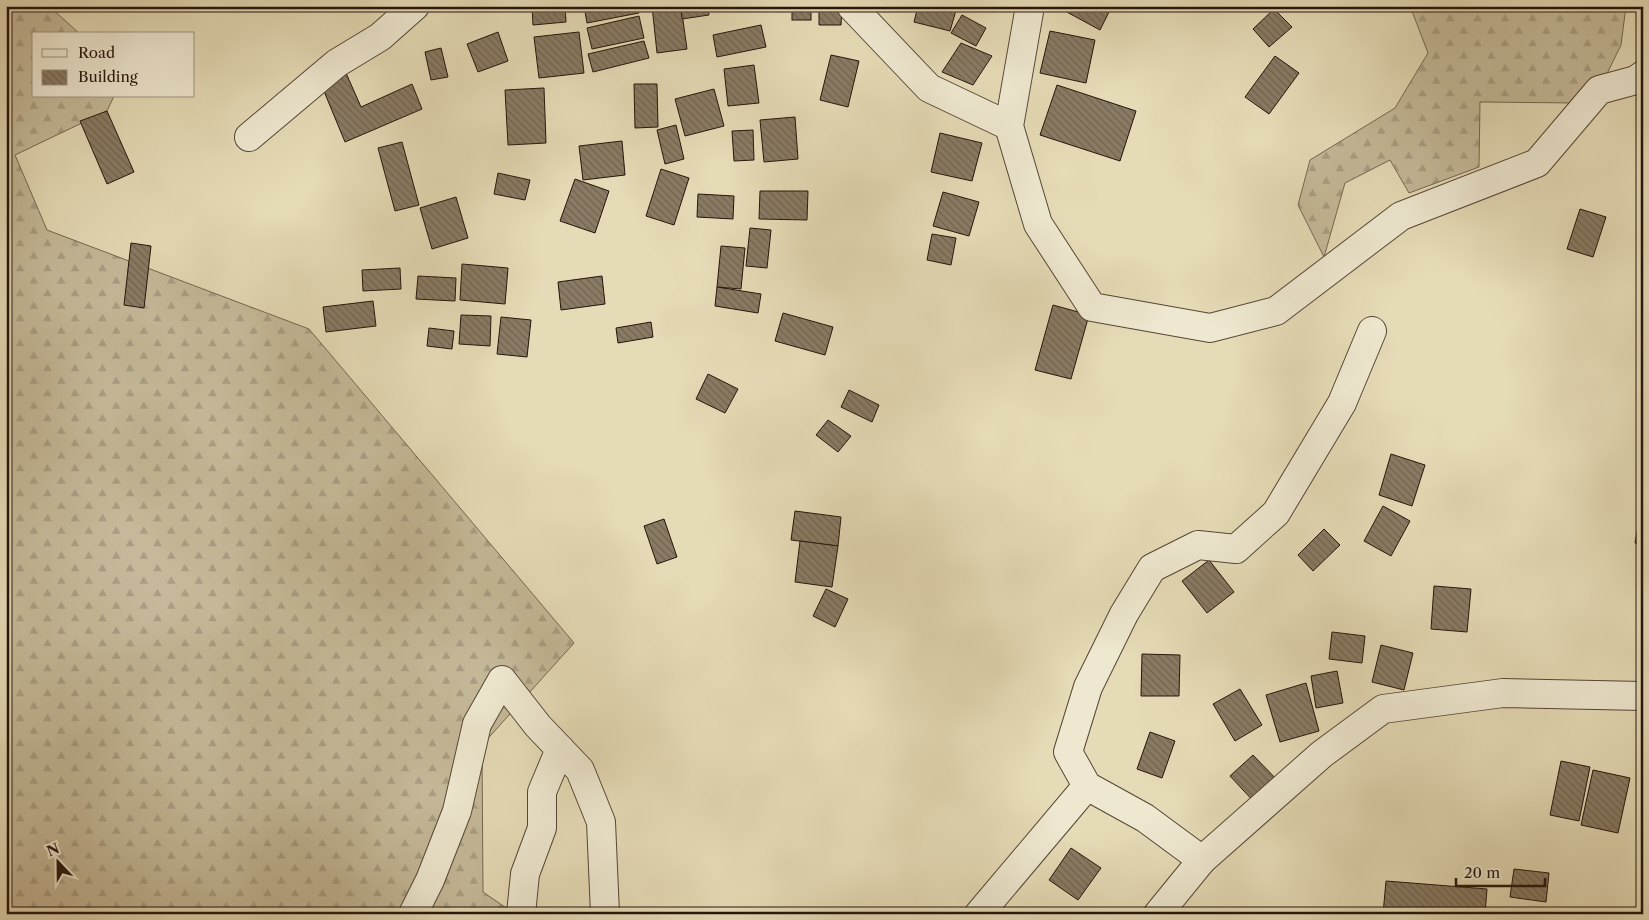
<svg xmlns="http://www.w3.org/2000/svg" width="1649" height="920" font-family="'Libre Caslon Text',serif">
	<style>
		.forest { fill: url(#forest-firs); stroke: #766652 }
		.building { fill: url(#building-back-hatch); stroke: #26140c }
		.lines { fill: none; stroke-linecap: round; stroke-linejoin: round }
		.minor-casing { stroke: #564636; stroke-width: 30 }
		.minor { stroke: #eee8d0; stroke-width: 28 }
	</style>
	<defs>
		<pattern id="forest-firs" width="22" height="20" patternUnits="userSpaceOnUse" patternTransform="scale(1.25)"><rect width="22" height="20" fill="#c5b999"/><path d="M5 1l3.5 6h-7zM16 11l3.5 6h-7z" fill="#a99e83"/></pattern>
		<pattern id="building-back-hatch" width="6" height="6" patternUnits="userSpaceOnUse" patternTransform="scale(1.25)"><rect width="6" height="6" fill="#897b64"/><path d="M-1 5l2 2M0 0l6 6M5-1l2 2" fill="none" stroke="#706451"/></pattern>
	</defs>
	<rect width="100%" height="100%" fill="#e5dbb6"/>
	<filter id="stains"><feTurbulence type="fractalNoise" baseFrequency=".004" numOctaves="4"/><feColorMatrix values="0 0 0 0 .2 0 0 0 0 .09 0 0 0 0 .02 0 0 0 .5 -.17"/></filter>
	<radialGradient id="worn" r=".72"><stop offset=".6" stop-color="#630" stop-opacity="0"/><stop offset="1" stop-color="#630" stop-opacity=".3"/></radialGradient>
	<!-- forest -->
	<g class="forest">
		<polygon points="6,6 49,6 80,34 34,34 34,96 114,96 107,111 15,155 47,230 309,329 574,643 482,745 483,892 515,914 6,914"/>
		<polygon points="1410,6 1626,6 1621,45 1599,90 1575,103 1480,102 1479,167 1409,193 1390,160 1345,183 1324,257 1298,205 1310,160 1395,108 1428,53"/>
	</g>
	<!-- building -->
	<g class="building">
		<polygon points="532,6 565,6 566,22 533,25"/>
		<polygon points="584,6 638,6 639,13 587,23"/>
		<polygon points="652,6 681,6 687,49 657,53"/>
		<polygon points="681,6 708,6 709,15 682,19"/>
		<rect x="792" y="6" width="19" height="14"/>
		<polygon points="819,6 842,6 841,25 819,25"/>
		<polygon points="918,6 957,7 950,31 914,22"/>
		<polygon points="976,6 997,6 995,12"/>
		<polygon points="1068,6 1112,6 1100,30 1065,11"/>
		<polygon points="1640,6 1643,6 1643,17 1637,15"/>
		<polygon points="1274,9 1292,27 1269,47 1253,29"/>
		<polygon points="962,15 986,28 976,46 951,33"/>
		<polygon points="639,16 644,38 592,49 587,28"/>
		<polygon points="761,25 766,47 717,57 713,35"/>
		<polygon points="1050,31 1095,40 1086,83 1040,73"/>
		<polygon points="498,32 508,61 478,72 467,44"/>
		<polygon points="579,32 584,73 539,78 534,37"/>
		<polygon points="644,41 649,58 593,72 588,54"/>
		<polygon points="961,43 992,56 973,85 942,72"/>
		<polygon points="441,48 448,77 431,80 425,52"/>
		<polygon points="831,55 859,61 848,107 820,100"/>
		<polygon points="1275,56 1299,73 1269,114 1245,97"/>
		<polygon points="754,65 759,103 728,106 724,69"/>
		<polygon points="346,73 361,107 412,84 422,109 345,142 321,84"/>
		<polygon points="634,84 657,84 658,127 635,128"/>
		<polygon points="1057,85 1136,111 1120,161 1040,135"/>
		<polygon points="544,88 546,143 508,145 505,90"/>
		<polygon points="714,89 724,126 685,136 675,99"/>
		<polygon points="107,111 134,172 107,184 80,121"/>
		<polygon points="795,117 798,159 764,162 760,120"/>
		<polygon points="676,125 684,159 665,164 657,130"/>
		<polygon points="753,130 754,160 734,161 732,131"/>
		<polygon points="940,133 982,143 972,181 931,172"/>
		<polygon points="622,141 625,175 583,180 579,146"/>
		<polygon points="402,142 419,205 395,211 378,148"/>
		<polygon points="661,169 689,178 674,225 646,216"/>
		<polygon points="498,173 530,180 525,200 494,194"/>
		<polygon points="575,179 609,191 595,233 560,221"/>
		<polygon points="760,191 808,191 807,220 759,219"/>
		<polygon points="943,192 979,202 969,236 933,226"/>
		<polygon points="698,194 734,196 733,219 697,217"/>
		<polygon points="456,197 468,238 432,249 420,208"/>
		<polygon points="1580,209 1606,217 1593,257 1567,249"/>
		<polygon points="750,228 771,230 767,268 746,266"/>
		<polygon points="932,234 956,238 951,265 927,260"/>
		<polygon points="131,243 151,246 144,308 124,305"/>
		<polygon points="721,246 745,248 741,289 717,287"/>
		<polygon points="462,264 508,268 505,304 460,300"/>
		<polygon points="400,268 401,289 363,291 362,270"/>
		<polygon points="418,276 456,278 455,301 416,299"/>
		<polygon points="602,276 605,304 561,310 558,282"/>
		<polygon points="717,287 761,294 758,313 715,306"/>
		<polygon points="373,301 376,326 326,332 323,307"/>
		<polygon points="1053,305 1089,315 1071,379 1035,370"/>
		<polygon points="783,313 833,327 825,355 775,341"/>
		<polygon points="461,315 491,316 490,346 459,344"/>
		<polygon points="501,317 531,320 527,357 497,354"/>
		<polygon points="651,322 653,337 618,343 616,328"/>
		<polygon points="429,328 454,331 452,349 427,346"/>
		<polygon points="708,374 738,389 725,413 696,399"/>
		<polygon points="849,390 879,405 872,422 841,407"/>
		<polygon points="828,420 851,436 838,452 816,435"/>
		<polygon points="1391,454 1425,465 1412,506 1379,495"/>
		<polygon points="1383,506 1410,521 1391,556 1364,541"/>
		<polygon points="795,511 841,517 838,546 791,540"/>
		<polygon points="1641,511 1643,511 1643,544 1635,543"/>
		<polygon points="664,519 677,557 657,564 644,526"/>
		<polygon points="1324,529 1340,545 1313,571 1298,555"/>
		<polygon points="800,541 838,546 832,587 795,582"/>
		<polygon points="1209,560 1234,592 1207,613 1182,581"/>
		<polygon points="1434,586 1471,589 1467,632 1431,629"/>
		<polygon points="826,589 848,599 835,627 813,616"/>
		<polygon points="1332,632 1365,636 1362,663 1329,659"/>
		<polygon points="1381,645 1413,653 1404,690 1372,682"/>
		<polygon points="1142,654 1180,655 1179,696 1141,696"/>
		<polygon points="1337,671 1343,703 1316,708 1311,676"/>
		<polygon points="1306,683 1319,731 1280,742 1266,695"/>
		<polygon points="1240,689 1262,725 1235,741 1213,704"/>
		<polygon points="1150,732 1175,741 1162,778 1137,769"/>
		<polygon points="1253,755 1280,783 1257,805 1230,776"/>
		<polygon points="1561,761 1590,767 1579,821 1550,815"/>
		<polygon points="1593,770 1630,778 1618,833 1581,825"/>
		<polygon points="1071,848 1101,868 1078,900 1049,880"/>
		<polygon points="1514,869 1549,873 1546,902 1510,897"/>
		<polygon points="1386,881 1487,889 1485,914 1383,914"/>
	</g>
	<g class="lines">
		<defs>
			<g id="minor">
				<polyline points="851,6 929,88 1009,126"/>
				<polyline points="1030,6 1009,126 1038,224 1092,307 1210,328 1276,311 1401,216 1537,163 1599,90 1636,80 1643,75"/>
				<polyline points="249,137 337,63 380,37 415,6"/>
				<polyline points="1202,860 1145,818 1087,786 1068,752 1088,687 1124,614 1152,568 1198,545 1236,549 1276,513 1342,403 1372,331"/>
				<polyline points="413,914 430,880 457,811 477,724 502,680 538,726 580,770 601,822 605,914"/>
				<polyline points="521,914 525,874 542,828 542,792 560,749"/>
				<polyline points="979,914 1087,786"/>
				<polyline points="1158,914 1202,860 1322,754 1383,709 1503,693 1643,696"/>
			</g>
		</defs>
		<!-- minor casing -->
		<use href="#minor" class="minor-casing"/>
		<!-- minor -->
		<use href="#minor" class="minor"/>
	</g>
	<!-- margin -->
	<rect width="1649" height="920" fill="none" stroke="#e5dbb6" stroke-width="25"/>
	<rect x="8" y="8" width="1634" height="905" fill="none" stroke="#26140c" stroke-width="2.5"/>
	<rect x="12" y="12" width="1624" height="895" fill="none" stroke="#26140c"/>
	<!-- legend -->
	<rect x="32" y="32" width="162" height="65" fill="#eee8d0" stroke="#9e9382"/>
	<rect x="42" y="49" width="25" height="8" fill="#eee8d0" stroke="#9e9382"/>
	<text x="78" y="58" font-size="15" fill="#26140c">Road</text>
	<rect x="42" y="70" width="25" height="15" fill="url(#building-back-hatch)" stroke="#9e9382"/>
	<text x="78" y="82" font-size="15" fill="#26140c">Building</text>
	<!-- north arrow -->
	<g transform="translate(58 862) rotate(338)" stroke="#eee8d0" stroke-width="4" paint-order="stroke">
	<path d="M0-4L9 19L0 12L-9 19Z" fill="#26140c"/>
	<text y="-8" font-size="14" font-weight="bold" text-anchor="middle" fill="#26140c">N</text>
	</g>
	<!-- scale -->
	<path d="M1456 878v8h89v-8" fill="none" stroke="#26140c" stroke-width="2.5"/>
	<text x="1464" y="878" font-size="15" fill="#26140c" stroke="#eee8d0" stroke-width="4" paint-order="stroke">20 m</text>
	<rect width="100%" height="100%" filter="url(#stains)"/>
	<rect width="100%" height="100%" fill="url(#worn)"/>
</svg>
